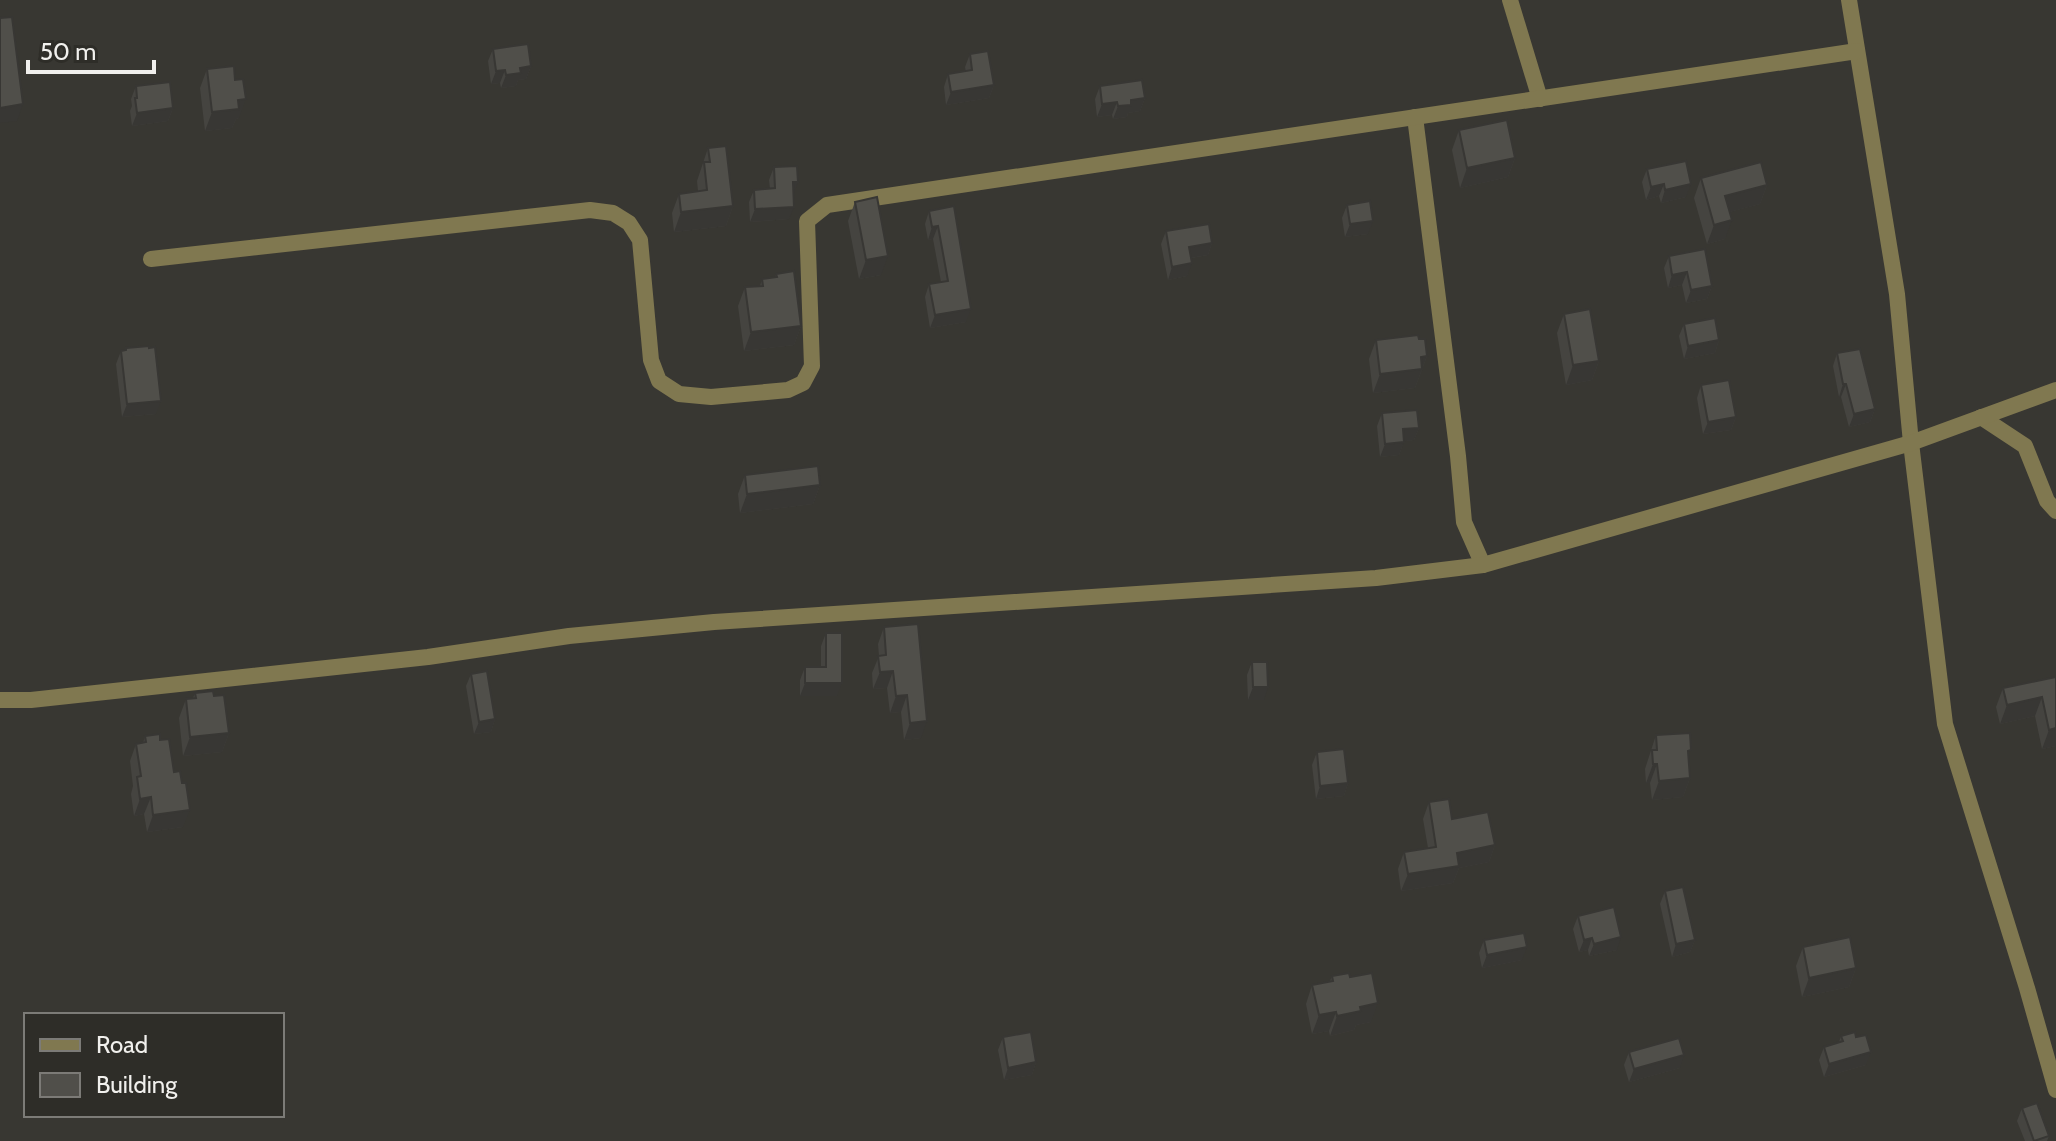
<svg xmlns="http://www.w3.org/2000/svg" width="2056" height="1141" font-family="Cabin,sans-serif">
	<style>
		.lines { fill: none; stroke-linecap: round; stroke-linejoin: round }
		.minor { stroke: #807850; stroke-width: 16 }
		.wall { fill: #454440 }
		.shaded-wall { fill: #383734 }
		.building { fill: #504f4a; stroke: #383734; stroke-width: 2 }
	</style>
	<rect width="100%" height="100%" fill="#383732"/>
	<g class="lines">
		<!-- minor -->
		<g class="minor">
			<polyline points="1510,0 1540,99"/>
			<polyline points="1849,0 1897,294 1911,443 1945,724 2027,988 2056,1090"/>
			<polyline points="1415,117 1458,456 1464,522 1483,565"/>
			<polyline points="151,259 590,210 613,213 629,223 640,240 651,360 659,381 679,394 711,397 788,390 803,383 812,366 807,221 827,205 1857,51"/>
			<polyline points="1981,417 2025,446 2047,501 2056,511"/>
			<polyline points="0,700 31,700 428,657 569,636 714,622 1376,578 1483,565 1911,443 2056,390"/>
		</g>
	</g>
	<!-- wall -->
	<g class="wall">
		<polygon points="493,49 531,66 526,79 518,80 516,86 501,88 500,83 491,84 488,61"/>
		<polygon points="970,54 994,85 989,98 946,105 944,87 948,74 966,72 965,67"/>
		<polygon points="207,69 239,118 236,119 232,128 205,131 200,88"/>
		<polygon points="136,86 173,108 168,121 132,126 130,111 132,106 131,99"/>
		<polygon points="1100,86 1145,98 1140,111 1128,113 1127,117 1113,119 1112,115 1097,117 1095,99"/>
		<polygon points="1459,130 1515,158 1508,177 1460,188 1452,150"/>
		<polygon points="708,148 733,206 726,226 674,232 672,213 679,194 698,191 697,181"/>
		<polygon points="774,167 793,195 789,219 750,222 749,202 754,190 770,189 769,180"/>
		<polygon points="1647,169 1686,197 1661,203 1659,196 1646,200 1642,182"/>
		<polygon points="1701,178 1767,185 1760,204 1729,212 1725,239 1707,244 1694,198"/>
		<polygon points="855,202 881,275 859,279 848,221"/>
		<polygon points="1347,205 1368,234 1345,237 1342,218"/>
		<polygon points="954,206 966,322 930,328 925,297 929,284 941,282 933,239 928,240 925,224 929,211"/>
		<polygon points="1166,231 1212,243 1208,255 1191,258 1187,276 1168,280 1161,244"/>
		<polygon points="1669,256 1712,286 1707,299 1686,303 1682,285 1668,288 1664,268"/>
		<polygon points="776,274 801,326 794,345 744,351 738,306 745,287 760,286 762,279 775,278"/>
		<polygon points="1564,314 1599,361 1592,380 1566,385 1557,333"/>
		<polygon points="1684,324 1719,340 1715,353 1684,359 1679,336"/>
		<polygon points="1419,339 1427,356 1415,388 1373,393 1369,359 1376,340"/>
		<polygon points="126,348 156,414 122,417 116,364 121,351 125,350"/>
		<polygon points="1837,353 1875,409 1870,422 1849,427 1841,397 1839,397 1833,366"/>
		<polygon points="1701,385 1736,417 1731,430 1703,434 1697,398"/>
		<polygon points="1382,413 1419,428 1414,440 1404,441 1399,455 1380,457 1377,426"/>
		<polygon points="745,475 820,485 813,504 740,513 738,494"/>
		<polygon points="884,627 921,738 904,740 901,712 890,713 887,688 873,689 872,673 879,656 878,644"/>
		<polygon points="826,633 837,696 800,696 800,680 805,667 821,667 821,646"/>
		<polygon points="1252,662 1264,700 1248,700 1247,675"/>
		<polygon points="471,674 495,719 491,732 474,734 466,686"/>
		<polygon points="2056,677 2056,746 2042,749 2035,716 2000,724 1996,707 2003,688"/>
		<polygon points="195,693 229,733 222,752 183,756 179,718 186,699 193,698"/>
		<polygon points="1656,735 1689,758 1690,778 1683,797 1652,800 1650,783 1646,783 1645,769"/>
		<polygon points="145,736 183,827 147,832 144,814 134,816 131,794 133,786 130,761 136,744 143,743"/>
		<polygon points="1317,752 1348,783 1344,796 1316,799 1312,765"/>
		<polygon points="1429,802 1452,819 1495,845 1489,862 1459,868 1453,883 1401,891 1398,869 1404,852 1428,848 1423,819"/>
		<polygon points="1665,891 1695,940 1690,952 1672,957 1660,904"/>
		<polygon points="1578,916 1617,950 1589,956 1588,950 1579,952 1573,929"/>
		<polygon points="1484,940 1522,960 1482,968 1479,953"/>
		<polygon points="1803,947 1856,968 1849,987 1802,997 1796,966"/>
		<polygon points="1332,976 1350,977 1371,1022 1356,1025 1354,1030 1330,1036 1329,1031 1312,1034 1306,1004 1312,985 1330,981"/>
		<polygon points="1841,1036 1866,1065 1824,1077 1819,1060 1824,1047 1839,1042"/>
		<polygon points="1003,1037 1036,1062 1032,1075 1004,1080 998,1050"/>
		<polygon points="1629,1052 1680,1068 1629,1082 1624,1065"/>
		<polygon points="2022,1108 2049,1136 2047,1141 2025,1141 2017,1121"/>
	</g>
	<!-- shaded-wall -->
	<g class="shaded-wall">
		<polygon points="531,66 526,79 518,80 516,86 501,88 506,75 520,68"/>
		<polygon points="505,70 500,83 491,84 496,71"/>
		<polygon points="994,85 989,98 946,105 951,92"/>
		<polygon points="1145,98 1140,111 1128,113 1127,117 1113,119 1118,106 1131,100"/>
		<polygon points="246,99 239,118 236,119 232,128 205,131 212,112 238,100"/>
		<polygon points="1117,102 1112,115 1097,117 1102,104"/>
		<polygon points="23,104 17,121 0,123 0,108"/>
		<polygon points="173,108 168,121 132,126 137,113"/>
		<polygon points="1515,158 1508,177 1460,188 1467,168"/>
		<polygon points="793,182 798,182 793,195"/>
		<polygon points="1664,184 1659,196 1646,200 1651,187"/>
		<polygon points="1691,184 1686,197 1661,203 1665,190"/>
		<polygon points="1767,185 1760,204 1718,215 1725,196"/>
		<polygon points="733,206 726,226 674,232 681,212"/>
		<polygon points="794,207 789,219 750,222 755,209"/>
		<polygon points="1732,220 1725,239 1707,244 1714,225"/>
		<polygon points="1373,221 1368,234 1345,237 1350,224"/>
		<polygon points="938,226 933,239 928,240 932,227"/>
		<polygon points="1212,243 1208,255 1184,259 1189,247"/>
		<polygon points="888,256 881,275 859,279 866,260"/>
		<polygon points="1192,263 1187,276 1168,280 1172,267"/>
		<polygon points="1687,272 1682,285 1668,288 1672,275"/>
		<polygon points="1712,286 1707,299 1686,303 1691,290"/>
		<polygon points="971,309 966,322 930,328 935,315"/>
		<polygon points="801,326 794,345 744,351 751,332"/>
		<polygon points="1719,340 1715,353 1684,359 1688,346"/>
		<polygon points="1427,356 1415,388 1373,393 1380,374 1421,357"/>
		<polygon points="1599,361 1592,380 1566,385 1573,365"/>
		<polygon points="1843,384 1846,384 1841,397 1839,397"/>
		<polygon points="161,401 156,414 122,417 127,404"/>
		<polygon points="1875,409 1870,422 1849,427 1854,414"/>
		<polygon points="1736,417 1731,430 1703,434 1708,422"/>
		<polygon points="1419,428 1414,440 1398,442 1403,429"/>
		<polygon points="1404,442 1399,455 1380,457 1385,444"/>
		<polygon points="820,485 813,504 740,513 747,494"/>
		<polygon points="893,671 887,688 873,689 880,672"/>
		<polygon points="805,683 842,683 837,696 800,696"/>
		<polygon points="1253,687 1268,687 1264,700 1248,700"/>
		<polygon points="907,695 901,712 890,713 896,696"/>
		<polygon points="2042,697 2035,716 2000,724 2007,705"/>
		<polygon points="495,719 491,732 474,734 479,722"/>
		<polygon points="927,721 921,738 904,740 910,723"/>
		<polygon points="2056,728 2056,746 2042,749 2049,730"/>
		<polygon points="229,733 222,752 183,756 190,737"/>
		<polygon points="1653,764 1657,764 1650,783 1646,783"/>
		<polygon points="1690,778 1683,797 1652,800 1659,781"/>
		<polygon points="1348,783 1344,796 1316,799 1320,786"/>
		<polygon points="151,797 144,814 134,816 140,799"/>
		<polygon points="190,810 183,827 147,832 153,815"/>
		<polygon points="1495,845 1489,862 1459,868 1453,883 1401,891 1408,874 1457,853"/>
		<polygon points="1621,937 1617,950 1589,956 1594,944"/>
		<polygon points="1592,938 1588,950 1579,952 1584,940"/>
		<polygon points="1695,940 1690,952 1672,957 1676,944"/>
		<polygon points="1527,947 1522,960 1482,968 1487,955"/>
		<polygon points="1856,968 1849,987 1802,997 1809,978"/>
		<polygon points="1378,1003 1371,1022 1356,1025 1354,1030 1330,1036 1337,1016 1360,1007"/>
		<polygon points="1336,1012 1329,1031 1312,1034 1319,1015"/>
		<polygon points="1871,1052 1866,1065 1824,1077 1829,1064"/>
		<polygon points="1684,1055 1680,1068 1629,1082 1634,1069"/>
		<polygon points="1036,1062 1032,1075 1004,1080 1008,1068"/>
	</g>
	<!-- building -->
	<g class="building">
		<polygon points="12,17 23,104 0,108 0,18"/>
		<polygon points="528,44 531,66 520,68 521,73 506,75 505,70 496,71 493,49"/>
		<polygon points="988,51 994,85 951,92 948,74 972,70 970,54"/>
		<polygon points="234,66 235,80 243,79 246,99 238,100 239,109 212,112 207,69"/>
		<polygon points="1142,80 1145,98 1131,100 1131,105 1118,106 1117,102 1102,104 1100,86"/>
		<polygon points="170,82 173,108 137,113 135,98 137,98 136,86"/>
		<polygon points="1507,120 1515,158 1467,168 1459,130"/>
		<polygon points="726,146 733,206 681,212 679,194 707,190 704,162 710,162 708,148"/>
		<polygon points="1686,161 1691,184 1665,190 1664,184 1651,187 1647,169"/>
		<polygon points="1761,162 1767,185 1725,196 1732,220 1714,225 1701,178"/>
		<polygon points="797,166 798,182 793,182 794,207 755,209 754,190 775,188 774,167"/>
		<polygon points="877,197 888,256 866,260 855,202"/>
		<polygon points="1370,201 1373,221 1350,224 1347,205"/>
		<polygon points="954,206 971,309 935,315 929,284 948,281 938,226 932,227 929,211"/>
		<polygon points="1209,224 1212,243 1189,247 1192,263 1172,267 1166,231"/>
		<polygon points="1705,249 1712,286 1691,290 1687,272 1672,275 1669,256"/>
		<polygon points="794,271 801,326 751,332 745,287 763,286 762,279 777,277 776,274"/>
		<polygon points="1590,309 1599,361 1573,365 1564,314"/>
		<polygon points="1715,318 1719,340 1688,346 1684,324"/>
		<polygon points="1418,335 1419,339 1425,339 1427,356 1421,357 1422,369 1380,374 1376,340"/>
		<polygon points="149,346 149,348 155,347 161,401 127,404 121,351 126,350 126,348"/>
		<polygon points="1860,349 1875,409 1854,414 1846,384 1843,384 1837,353"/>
		<polygon points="1729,380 1736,417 1708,422 1701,385"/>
		<polygon points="1417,410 1419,428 1403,429 1404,442 1385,444 1382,413"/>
		<polygon points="818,466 820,485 747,494 745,475"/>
		<polygon points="918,624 927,721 910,723 907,695 896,696 893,671 880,672 878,656 886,655 884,627"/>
		<polygon points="826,633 842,633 842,683 805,683 805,667 826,667"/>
		<polygon points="1252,662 1267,662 1268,687 1253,687"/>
		<polygon points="487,671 495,719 479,722 471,674"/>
		<polygon points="2056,677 2056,728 2049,730 2042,697 2007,705 2003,688"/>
		<polygon points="213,691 214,696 224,695 229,733 190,737 186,699 196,698 195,693"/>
		<polygon points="1690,733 1691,750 1688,751 1690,778 1659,781 1657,764 1653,764 1652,750 1657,750 1656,735"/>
		<polygon points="160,734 160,740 169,739 174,772 180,771 182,783 186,783 190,810 153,815 151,797 140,799 137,777 141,776 136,744 146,742 145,736"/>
		<polygon points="1344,749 1348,783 1320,786 1317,752"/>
		<polygon points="1449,799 1452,819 1488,812 1495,845 1457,853 1459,866 1408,874 1404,852 1436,847 1429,802"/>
		<polygon points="1683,887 1695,940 1676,944 1665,891"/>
		<polygon points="1614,907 1621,937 1594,944 1592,938 1584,940 1578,916"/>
		<polygon points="1524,933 1527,947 1487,955 1484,940"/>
		<polygon points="1850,937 1856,968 1809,978 1803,947"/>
		<polygon points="1349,973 1350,977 1372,973 1378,1003 1360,1007 1361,1011 1337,1016 1336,1012 1319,1015 1312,985 1333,981 1332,976"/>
		<polygon points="1031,1032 1036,1062 1008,1068 1003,1037"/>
		<polygon points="1855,1032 1856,1037 1866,1035 1871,1052 1829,1064 1824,1047 1843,1041 1841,1036"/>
		<polygon points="1679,1038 1684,1055 1634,1069 1629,1052"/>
		<polygon points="2037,1103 2049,1136 2034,1141 2022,1108"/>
	</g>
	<!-- legend -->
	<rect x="24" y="1013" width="260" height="104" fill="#2e2d28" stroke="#7c7b77" stroke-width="2"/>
	<rect x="40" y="1039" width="40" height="12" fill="#807850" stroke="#7c7b77" stroke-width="2"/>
	<text x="96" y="1053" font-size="24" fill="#f1f0ed">Road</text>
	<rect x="40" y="1073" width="40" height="24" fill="#504f4a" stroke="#7c7b77" stroke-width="2"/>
	<text x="96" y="1093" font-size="24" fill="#f1f0ed">Building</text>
	<!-- scale -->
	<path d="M28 60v12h126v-12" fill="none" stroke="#f1f0ed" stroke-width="4"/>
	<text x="40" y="60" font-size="24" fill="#f1f0ed" stroke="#2e2d28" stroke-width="6" paint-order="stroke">50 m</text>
</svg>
